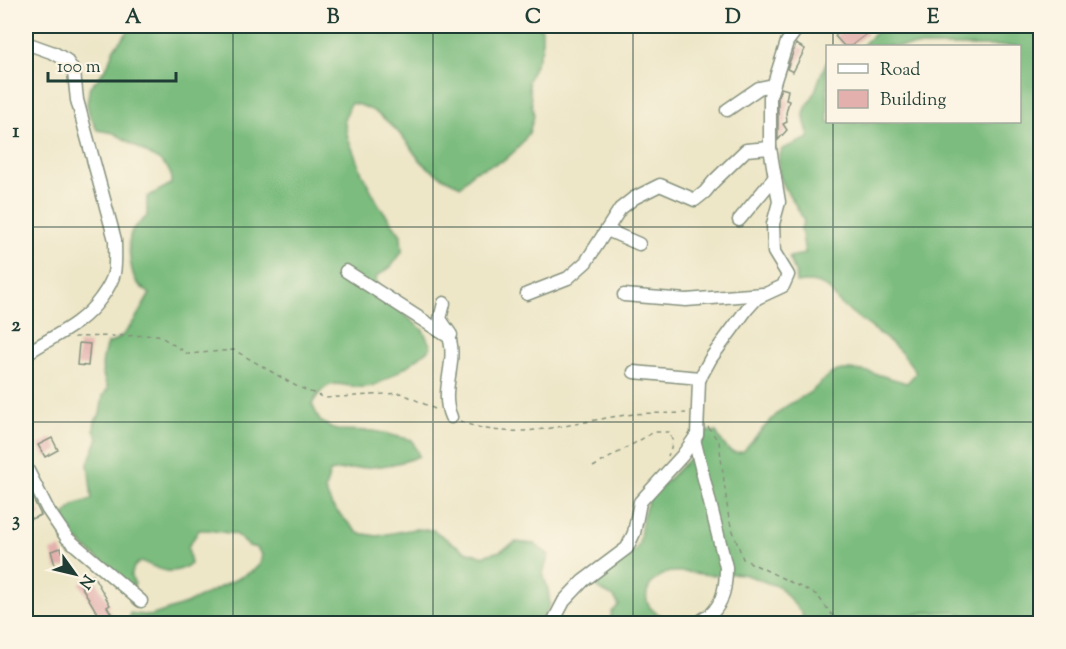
<svg xmlns="http://www.w3.org/2000/svg" width="1066" height="649" font-family="'Sorts Mill Goudy',serif">
	<style>
		.green { fill: #9add95; stroke: #5c8d64; stroke-width: 1.5 }
		.forest { fill: #7bbc7e; stroke: #4d7c59; stroke-width: 1.5 }
		.building { fill: #e3b0ad }
		.lines { fill: none; stroke-linecap: round; stroke-linejoin: round }
		.minor-casing { stroke: #86927e; stroke-width: 15 }
		.path { stroke: #86927e; stroke-width: 1.5; stroke-dasharray: 4.5 4.5; stroke-linecap: butt }
		.minor { stroke: #fff; stroke-width: 12 }
		.grid { fill: none; stroke: #1f3d34; stroke-width: 1.5; stroke-opacity: 0.55 }
		.neatline { fill: none; stroke: #1f3d34; stroke-width: 2 }
		.grid-label { font-size: 20px; text-anchor: middle; font-weight: bold; fill: #1f3d34 }
	</style>
	<rect width="100%" height="100%" fill="#fcf5e5"/>
	<filter id="ink" filterUnits="userSpaceOnUse"><feTurbulence type="fractalNoise" baseFrequency=".0167" numOctaves="2"/><feDisplacementMap in="SourceGraphic" scale="12" xChannelSelector="R" yChannelSelector="G"/><feConvolveMatrix kernelMatrix="1 2 1 2 8 2 1 2 1" color-interpolation-filters="sRGB"/></filter>
	<filter id="wash" filterUnits="userSpaceOnUse"><feTurbulence type="fractalNoise" baseFrequency=".008" numOctaves="4" result="noise"/><feDisplacementMap in="SourceGraphic" scale="24" xChannelSelector="R" yChannelSelector="G"/><feGaussianBlur stdDeviation="1.35" result="paint"/><feColorMatrix in="noise" values="0 0 0 0 0 0 0 0 0 0 0 0 0 0 0 0 0 1.4 0 .05"/><feComposite in="paint" operator="in"/></filter>
	<g filter="url(#wash)">
		<rect width="100%" height="100%" fill="#ede6c7"/>
		<!-- green -->
		<polygon class="green" points="954,611 984,623 864,624 867,618 876,615 905,616 924,612"/>
		<!-- forest -->
		<g class="forest">
			<path d="M133 26H539L542 29V48L528 81 534 116 529 133 518 148 505 160 473 172 461 186C444 179 426 169 415 154 411 149 409 143 404 139 391 123 372 106 351 103L344 120 348 138 362 173 379 205 401 235 402 252 391 267 376 277 379 294 423 330 431 347C420 358 387 381 372 386 344 393 333 368 312 404L320 421 336 430 374 431 412 440 419 456C390 469 360 466 330 472L325 490 332 506 358 533 377 536 414 529 433 530 465 551 482 556 500 551 516 542 534 544 549 555 543 573 548 590 550 605 540 623H128L130 613 150 616 186 604 253 571 260 564 262 555 257 548 249 546 235 534 208 530H199L188 547 191 564C171 577 160 570 141 561L134 567 131 576 135 584 132 588 72 536 61 519 74 505 92 499 88 463 98 438 94 430 95 421 100 414 103 396 108 388C100 374 101 359 107 344 128 339 139 311 150 294 145 290 139 286 136 281 130 270 126 239 133 229 137 225 143 220 147 216V197L171 184V175L167 167 160 161 114 133 97 130 89 113 87 104 90 86 97 80 108 65 114 48Z"/>
			<path d="M885 26H1040V623H984L954 611 924 612 905 616 876 615 867 618 864 623H798L803 615 779 586C768 585 760 579 749 576 736 571 726 575 713 575 699 575 681 569 667 573 648 579 637 601 658 614 668 620 682 621 694 622L696 623H609L612 612 619 605 614 597 598 589 596 579 635 551 639 544 643 516 649 499 693 455 707 431 716 432C724 444 728 457 744 451 748 444 778 412 785 407 794 401 804 397 813 390 822 382 830 371 843 370 864 368 887 378 907 383L916 373C899 342 868 327 842 305 836 301 833 292 827 288 817 281 807 281 796 283V274L789 257 805 254 801 228 804 222C796 197 769 181 782 149L809 138C808 130 804 123 804 115 804 108 809 104 812 98 818 86 820 73 827 62L828 122H1020V46H862L876 32Z"/>
		</g>
		<g id="blocks">
			<!-- building -->
			<g class="building">
				<polygon points="848,26 862,26 868,33 851,46 844,46 835,36"/>
				<polygon points="796,44 805,49 793,72 787,69"/>
				<polygon points="781,88 788,90 786,100 789,101 786,113 787,122 783,124 787,130 778,140 778,97"/>
				<polygon points="79,343 90,344 88,366 77,365"/>
				<polygon points="52,438 58,450 45,457 38,445"/>
				<polygon points="32,497 41,515 31,519 26,500"/>
				<polygon points="61,548 67,566 56,569 51,551"/>
				<polygon points="93,575 110,605 107,607 118,624 91,624 100,618 80,584"/>
			</g>
		</g>
	</g>
	<g filter="url(#ink)">
		<use href="#blocks" fill-opacity="0" stroke="#86927e" stroke-width="1.5"/>
		<g class="lines">
			<defs>
				<g id="minor">
					<path d="M26 43 54 53 66 60 74 72 77 100 115 240C115 251 116 263 114 273 112 283 106 291 101 298 80 327 54 335 26 354"/>
					<polyline points="727,110 759,88 773,85"/>
					<polyline points="739,220 775,177"/>
					<polyline points="607,230 639,244"/>
					<path d="M346 271 449 337C458 363 439 391 451 417"/>
					<polyline points="527,294 568,278 586,262 620,209 634,198 660,185 695,200 705,192 714,181 746,150 770,148"/>
					<polyline points="624,295 686,300 763,294"/>
					<polyline points="444,303 440,319 451,335"/>
					<polyline points="634,372 700,378"/>
					<path d="M694 439 726 567C726 584 724 603 710 615 705 618 702 619 698 624"/>
					<polyline points="26,467 48,510 67,538 141,601"/>
					<polyline points="552,624 564,601 583,581 627,548 634,533 640,502 682,456 697,435 699,380 711,358 747,309 757,298 783,286 788,275 774,252 773,224 779,202 770,148 770,96 787,42 799,26"/>
				</g>
			</defs>
			<!-- minor casing -->
			<use href="#minor" class="minor-casing"/>
			<!-- path -->
			<g class="path">
				<polyline points="74,337 158,335 188,354 234,350 296,386 325,398 401,393 437,410"/>
				<path d="M460 421C513 444 572 422 626 415 645 412 667 414 686 413"/>
				<polyline points="708,427 719,442 729,520 743,559 817,595 839,624"/>
				<polyline points="593,467 654,432 669,432 673,442 668,456"/>
			</g>
			<!-- minor -->
			<use href="#minor" class="minor"/>
		</g>
	</g>
	<!-- grid -->
	<path class="grid" d="M233 26V624M433 26V624M633 26V624M833 26V46M833 122V624M26 227H1040M26 422H1040"/>
	<!-- margin -->
	<rect width="1066" height="649" fill="none" stroke="#fcf5e5" stroke-width="66"/>
	<!-- legend -->
	<rect x="826" y="45" width="195" height="78" fill="#fcf5e5" stroke="#a4ab9e" stroke-width="1.5"/>
	<rect x="838" y="64" width="30" height="9" fill="#ffffff" stroke="#a4ab9e" stroke-width="1.5"/>
	<text x="880" y="75" font-size="18" fill="#1f3d34">Road</text>
	<rect x="838" y="90" width="30" height="18" fill="#e3b0ad" stroke="#a4ab9e" stroke-width="1.5"/>
	<text x="880" y="105" font-size="18" fill="#1f3d34">Building</text>
	<!-- north arrow -->
	<g transform="translate(75 574) rotate(124)" stroke="#fcf5e5" stroke-width="4.5" paint-order="stroke">
	<path d="M0-4.5L10 22L0 15L-10 22Z" fill="#1f3d34"/>
	<text y="-9" font-size="16" font-weight="bold" text-anchor="middle" fill="#1f3d34">N</text>
	</g>
	<!-- scale -->
	<path d="M48 72v9h128v-9" fill="none" stroke="#1f3d34" stroke-width="3"/>
	<text x="57" y="72" font-size="18" fill="#1f3d34" stroke="#fcf5e5" stroke-width="4.5" paint-order="stroke">100 m</text>
	<rect x="33" y="33" width="1000" height="583" class="neatline"/>
	<g class="grid-label">
		<text x="133" y="23">A</text>
		<text x="333" y="23">B</text>
		<text x="533" y="23">C</text>
		<text x="733" y="23">D</text>
		<text x="933" y="23">E</text>
		<text x="16" y="137">1</text>
		<text x="16" y="331">2</text>
		<text x="16" y="526">3</text>
	</g>
</svg>
